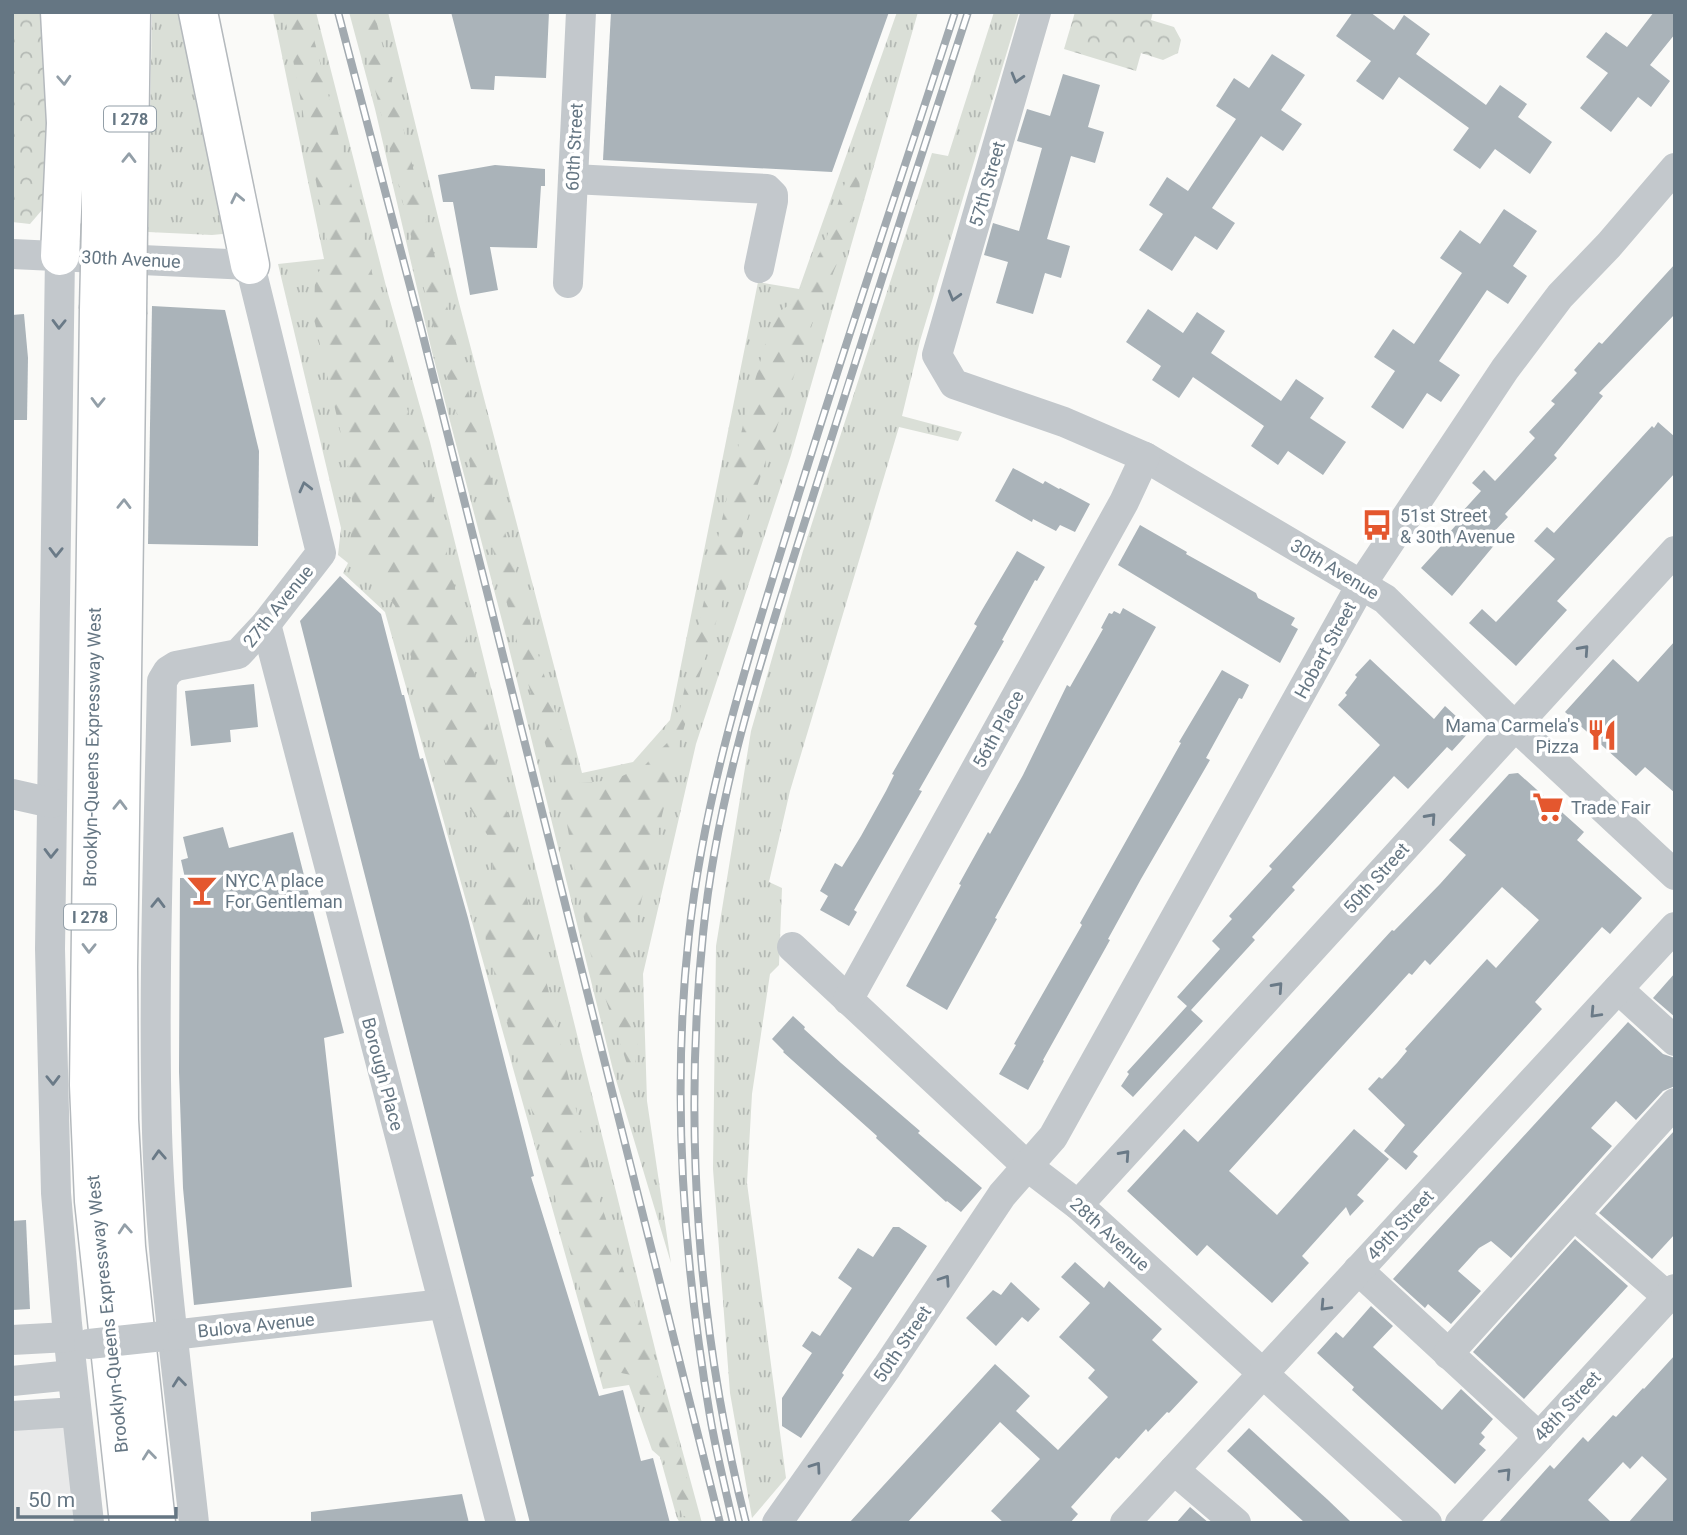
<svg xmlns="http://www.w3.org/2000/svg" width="1687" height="1535" font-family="Roboto,sans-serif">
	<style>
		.built { fill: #e8e9e9 }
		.grass { fill: url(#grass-tufts) }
		.forest { fill: url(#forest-firs) }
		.park { fill: url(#park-crowns) }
		.building { fill: #aab3b9 }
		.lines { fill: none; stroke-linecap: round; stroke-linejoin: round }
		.highway-casing { stroke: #b4b9bd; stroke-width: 41 }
		.minor { stroke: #c3c8cc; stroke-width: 30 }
		.highway { stroke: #fff; stroke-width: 38 }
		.rail-casing { stroke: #a2aab0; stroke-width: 8 }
		.rail { stroke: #fff; stroke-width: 5; stroke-dasharray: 16; stroke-linecap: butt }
		.highway-bridge-casing { stroke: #b4b9bd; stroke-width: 41; stroke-linecap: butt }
		.minor-bridge { stroke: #c3c8cc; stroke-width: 30 }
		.highway-bridge { stroke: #fff; stroke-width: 38 }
		.oneway { stroke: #6a7a87 }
		.oneway2 { stroke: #939fa8 }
		.labels { text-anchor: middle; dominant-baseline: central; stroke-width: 7; stroke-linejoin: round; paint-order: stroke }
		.shield { fill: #fff; stroke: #939fa8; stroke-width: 2 }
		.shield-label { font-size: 16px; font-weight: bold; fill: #657683 }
		.street-label { font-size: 18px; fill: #657683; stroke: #fff }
		.poi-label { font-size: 18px; fill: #657683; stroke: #fff; text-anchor: start }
	</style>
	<defs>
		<pattern id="grass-tufts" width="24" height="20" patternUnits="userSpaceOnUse" patternTransform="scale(1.75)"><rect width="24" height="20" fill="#dadfd7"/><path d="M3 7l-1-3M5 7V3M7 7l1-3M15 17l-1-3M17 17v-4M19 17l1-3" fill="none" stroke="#b4b9b4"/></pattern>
		<pattern id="forest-firs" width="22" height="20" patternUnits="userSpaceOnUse" patternTransform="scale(1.75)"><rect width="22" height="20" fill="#dadfd7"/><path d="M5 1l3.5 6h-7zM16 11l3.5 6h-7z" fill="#b4b9b4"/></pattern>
		<pattern id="park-crowns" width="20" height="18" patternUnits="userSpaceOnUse" patternTransform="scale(1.75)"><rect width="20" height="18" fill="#dadfd7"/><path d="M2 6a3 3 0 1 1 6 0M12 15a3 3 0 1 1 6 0" fill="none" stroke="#b4b9b4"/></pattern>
	</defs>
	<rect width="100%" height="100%" fill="#fafaf8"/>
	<!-- built -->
	<polygon class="built" points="66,1424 77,1523 12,1523 12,1429"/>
	<!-- grass -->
	<g class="grass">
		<polygon points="152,12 181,12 233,233 212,235 148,232"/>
		<polygon points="273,12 316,12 387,290 430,442 658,1361 702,1523 680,1523 677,1518 660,1457 652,1450 629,1385 603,1389 385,612 343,573 348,563 338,555 341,528 278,264 324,259"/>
		<polygon points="349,12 388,12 458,299 582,773 633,762 670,720 758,282 799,289 897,12 918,12 791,455 696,744 643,974 647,1101 671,1263 613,1070 505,632 432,352 375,109"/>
		<polygon points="994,12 1019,12 920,341 902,416 962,432 958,441 899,427 790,791 769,882 782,888 779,965 770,974 752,1094 747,1183 786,1478 752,1518 730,1393 713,1169 716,946 751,731 803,551 932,153 948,156"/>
	</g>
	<!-- forest -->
	<g class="forest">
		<polygon points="284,12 307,12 351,183 388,341 440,524 592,1178 650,1348 694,1504 693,1515 688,1518 682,1515 648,1411 631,1375 602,1369 486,943 483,908 494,878 490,839 456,787 443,757 395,606 376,579 348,551 354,518 348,464 314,319 315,277 330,256"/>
		<path d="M356 12H374C417 179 455 346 500 513 524 603 547 695 580 783L614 780 645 765 668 742 678 718 745 416 773 316 792 303 824 245 847 177 859 175 860 193 841 254 810 328 758 484 680 741 635 927 629 1010 638 1042 635 1066 628 1067 590 952 565 813 532 698 428 305Z"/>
	</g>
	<!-- park -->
	<g class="park">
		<polygon points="12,12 50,12 54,196 30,224 12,222"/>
		<polygon points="1075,12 1153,12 1151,20 1174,27 1181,40 1178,53 1163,60 1141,53 1136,71 1064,49"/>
	</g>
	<!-- building -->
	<g class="building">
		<polygon points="451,12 549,12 546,78 495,76 494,90 471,89"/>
		<polygon points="611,12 889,12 832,172 603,160"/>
		<polygon points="1353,12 1370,12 1394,30 1404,15 1430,34 1416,54 1486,105 1500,85 1527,104 1518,117 1552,142 1530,174 1495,149 1480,169 1453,150 1469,128 1399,77 1383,100 1356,81 1371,61 1336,36"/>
		<polygon points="1654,12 1675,12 1675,34 1650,65 1670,81 1651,107 1638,97 1611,132 1580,108 1608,73 1586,57 1606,32 1627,47"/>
		<polygon points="1272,54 1305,75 1281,110 1302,124 1283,151 1261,136 1212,208 1235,223 1217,250 1195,236 1172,271 1139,250 1163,214 1149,205 1167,177 1188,191 1236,119 1216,106 1234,78 1249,88"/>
		<polygon points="1063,74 1100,85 1088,127 1104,132 1095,163 1071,156 1047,239 1070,246 1061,278 1045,273 1033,314 996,303 1008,262 984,255 993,223 1019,231 1042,148 1017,141 1027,109 1050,116"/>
		<polygon points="495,165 545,169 545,186 541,186 537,248 490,247 498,290 470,295 453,202 443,202 438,175"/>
		<polygon points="1504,209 1537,231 1513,266 1527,276 1508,304 1487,290 1439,361 1460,375 1441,402 1427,393 1403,429 1371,407 1395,371 1374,357 1393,329 1414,344 1462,273 1440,258 1460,230 1480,244"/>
		<polygon points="1675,264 1675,314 1599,393 1603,396 1554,455 1557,458 1505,514 1508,517 1489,537 1496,543 1452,596 1421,568 1451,535 1449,533 1465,515 1462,512 1481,491 1472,483 1484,470 1495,481 1535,438 1529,432 1555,404 1551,401 1577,373 1574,370 1599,342 1602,344"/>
		<polygon points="152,306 225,310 259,451 258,546 148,544"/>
		<polygon points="1148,309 1183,333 1197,312 1225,331 1211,353 1281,401 1296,379 1324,398 1310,418 1346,442 1323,475 1288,451 1278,465 1251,446 1264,426 1193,377 1179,398 1152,380 1161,366 1126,342"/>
		<polygon points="24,314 28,358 27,420 12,420 12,315"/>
		<polygon points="1658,422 1675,437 1675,473 1557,601 1567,610 1516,666 1469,623 1482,609 1496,622 1555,559 1534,541 1547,527 1554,533 1652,426 1654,428"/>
		<polygon points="1013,468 1043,484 1045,481 1059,489 1060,488 1090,504 1075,532 1060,525 1056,531 1033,519 1032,522 995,501"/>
		<polygon points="1140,525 1187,552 1186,554 1256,593 1258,598 1295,618 1291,625 1298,629 1280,663 1118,565"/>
		<polygon points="1017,551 1045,567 1037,581 1035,580 1002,640 1004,641 919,790 922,791 854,910 857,912 849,926 820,910 828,896 820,891 835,863 842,867 861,836 886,791 894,775 892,774 977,626 974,624 982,610"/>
		<polygon points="340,576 381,614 402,695 404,695 420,759 423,758 468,918 534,1176 531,1177 599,1396 623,1390 641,1461 653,1458 670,1523 530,1523 300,621"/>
		<polygon points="1123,608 1156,627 995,918 997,919 947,1010 906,986 959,889 961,885 959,884 979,848 988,832 990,834 1023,775 1067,685 1070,687 1103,629 1101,628 1109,613 1112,614 1114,611 1120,614"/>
		<polygon points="1675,641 1675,793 1645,767 1636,776 1565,712 1613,659 1638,682"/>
		<polygon points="1370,659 1434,719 1445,706 1471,730 1452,751 1447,747 1408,789 1394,776 1370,802 1292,887 1295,890 1252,937 1255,940 1191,1010 1203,1021 1133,1097 1121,1086 1129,1074 1127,1072 1187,1006 1177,997 1220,949 1212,941 1232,919 1229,916 1272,869 1269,866 1380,745 1338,705 1347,695 1345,693 1357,677 1355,675"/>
		<polygon points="1222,670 1249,685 1242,699 1239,698 1206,758 1210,760 1141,879 1108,939 1110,940 1043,1060 1044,1061 1028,1090 999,1074 1016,1045 1014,1044 1082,925 1080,923 1181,743 1179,742"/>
		<polygon points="254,684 258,727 230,730 231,742 191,746 185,691"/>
		<polygon points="1518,773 1584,832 1577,840 1642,898 1610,934 1602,927 1535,1002 1542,1009 1413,1152 1418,1156 1406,1170 1384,1151 1405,1125 1368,1089 1379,1077 1382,1079 1397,1063 1407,1051 1405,1049 1487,959 1496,968 1539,920 1502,887 1430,965 1425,960 1412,975 1409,973 1304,1088 1229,1171 1277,1215 1354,1129 1389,1159 1357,1195 1364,1201 1350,1216 1346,1207 1302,1256 1309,1263 1272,1303 1207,1245 1197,1256 1127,1191 1184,1129 1198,1142 1392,930 1394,931 1440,884 1466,855 1449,840 1509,774"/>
		<polygon points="223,827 229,848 293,832 344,1033 324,1038 352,1287 194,1305 183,1188 179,1072 180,878 185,878 181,860 188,858 183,837"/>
		<polygon points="1675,973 1675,1017 1653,998"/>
		<polygon points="793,1016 805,1027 804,1029 841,1063 920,1131 918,1133 982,1188 961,1212 947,1201 946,1202 876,1138 877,1136 783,1052 784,1051 772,1039"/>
		<polygon points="1628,1022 1663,1054 1675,1058 1675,1086 1663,1091 1636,1120 1616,1101 1591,1128 1612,1146 1511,1258 1491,1241 1479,1248 1458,1271 1481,1291 1451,1324 1428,1304 1425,1308 1393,1279"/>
		<polygon points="1674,1131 1675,1234 1652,1259 1599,1213"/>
		<polygon points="26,1220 30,1309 12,1310 12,1221"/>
		<polygon points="893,1227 899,1227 927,1246 842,1373 844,1375 801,1438 782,1426 782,1398 812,1353 802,1346 812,1331 820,1336 852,1288 838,1278 858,1248 873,1257"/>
		<polygon points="1575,1239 1628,1286 1524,1399 1473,1352"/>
		<polygon points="1075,1262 1104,1288 1109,1281 1162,1329 1152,1340 1198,1382 1169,1413 1167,1412 1148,1432 1146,1429 1119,1459 1116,1457 1071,1507 1078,1514 1070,1523 1004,1523 991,1511 1040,1459 1000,1422 907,1523 849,1523 995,1364 1030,1396 1016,1411 1058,1450 1108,1397 1088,1378 1095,1370 1059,1337 1090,1303 1061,1277"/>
		<polygon points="1011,1282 1040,1309 1028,1322 1022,1317 996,1346 966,1318 993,1290 1001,1295"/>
		<polygon points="1371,1306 1393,1326 1373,1347 1442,1410 1461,1389 1493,1419 1481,1433 1485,1437 1479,1444 1486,1450 1455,1484 1352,1390 1354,1387 1317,1353 1336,1332 1343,1338"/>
		<polygon points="1675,1355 1675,1523 1628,1523 1667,1479 1642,1456 1630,1469 1623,1462 1588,1500 1612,1523 1498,1523 1550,1465 1554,1469 1583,1437 1588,1442 1613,1415 1616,1417 1643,1388 1644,1389"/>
		<polygon points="1249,1428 1328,1500 1352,1523 1305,1523 1227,1451"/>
		<polygon points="462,1494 469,1523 311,1523 311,1512"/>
		<polygon points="1190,1507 1209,1523 1176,1523"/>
	</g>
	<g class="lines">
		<defs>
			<g id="highway">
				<polyline points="96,12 101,129 101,224"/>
				<polyline points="198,12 250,265"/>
				<polyline points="128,227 131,12"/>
				<polyline points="60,256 66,123 60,12"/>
				<polyline points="99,309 89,1085 94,1201 129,1523"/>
				<polyline points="127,314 118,967 119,1120 126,1247 156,1523"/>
			</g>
		</defs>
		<!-- highway casing -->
		<use href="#highway" class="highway-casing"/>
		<!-- minor -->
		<g class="minor">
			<polyline points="1036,12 937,355 954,384 1064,422 1145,457 1385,599 1501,713 1675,875"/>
			<polyline points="573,179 767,189 773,195 773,201 759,268"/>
			<path d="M12 254 250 265 321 553 266 624 238 654 176 666 168 671 162 681C159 831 153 982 157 1132 161 1263 180 1393 194 1523"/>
			<polyline points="60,256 50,949 56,1193 67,1324 89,1523"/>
			<polyline points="568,283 581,12"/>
			<polyline points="266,624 501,1523"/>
			<polyline points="12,794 52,803"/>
			<polyline points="792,947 1027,1166 1078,1205 1427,1523"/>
			<polyline points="1618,989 1675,1041"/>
			<polyline points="848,1000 1124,502 1145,457"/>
			<polyline points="1078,1205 1675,551"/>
			<polyline points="1574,1215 1668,1297"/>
			<polyline points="1358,1270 1539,1437"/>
			<polyline points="155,1337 443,1304"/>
			<polyline points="12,1340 68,1337"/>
			<polyline points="1448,1354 1675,1103"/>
			<polyline points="12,1381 72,1375"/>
			<polyline points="12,1416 76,1412"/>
			<polyline points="1174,1470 1236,1523"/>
			<polyline points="777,1523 887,1367 1002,1195 1053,1137 1361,585 1505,369 1560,296 1609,245 1675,168"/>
			<polyline points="1125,1523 1675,927"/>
			<polyline points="1460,1523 1675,1289"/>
		</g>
		<!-- highway -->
		<use href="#highway" class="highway"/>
		<defs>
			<g id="rail">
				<polyline points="338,12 421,328 720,1523"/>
				<path d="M733 1523C725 1487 716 1452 710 1416 683 1257 671 1095 689 934 704 797 746 664 787 532 840 358 899 185 955 12"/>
				<path d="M746 1523C698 1332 683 1130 703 934 718 783 768 639 813 496 864 334 915 173 968 12"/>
			</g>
		</defs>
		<!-- rail casing -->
		<use href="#rail" class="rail-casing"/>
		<!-- rail -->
		<use href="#rail" class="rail"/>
		<defs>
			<g id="highway-bridge">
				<polyline points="99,309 101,224"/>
				<polyline points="127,314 128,227"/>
			</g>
		</defs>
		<!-- highway-bridge casing -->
		<use href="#highway-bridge" class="highway-bridge-casing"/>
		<!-- minor-bridge -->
		<polyline class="minor-bridge" points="89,1344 154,1337"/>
		<!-- highway-bridge -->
		<use href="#highway-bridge" class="highway-bridge"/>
	</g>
	<!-- one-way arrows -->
	<defs><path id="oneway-chevron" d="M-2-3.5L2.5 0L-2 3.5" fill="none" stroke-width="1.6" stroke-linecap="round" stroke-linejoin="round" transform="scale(1.75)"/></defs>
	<g class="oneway">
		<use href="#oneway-chevron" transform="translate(1017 78) rotate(106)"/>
		<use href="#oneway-chevron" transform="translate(954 296) rotate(106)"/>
		<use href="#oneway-chevron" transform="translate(59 324) rotate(91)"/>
		<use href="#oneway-chevron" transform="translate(305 487) rotate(-104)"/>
		<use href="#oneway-chevron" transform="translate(56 552) rotate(91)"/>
		<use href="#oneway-chevron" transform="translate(1584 650) rotate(-48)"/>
		<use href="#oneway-chevron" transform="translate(1431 818) rotate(-48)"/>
		<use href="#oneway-chevron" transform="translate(51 853) rotate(91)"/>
		<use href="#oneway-chevron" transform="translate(158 903) rotate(-89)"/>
		<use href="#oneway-chevron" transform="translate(1278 987) rotate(-48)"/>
		<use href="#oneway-chevron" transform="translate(1595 1013) rotate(133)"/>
		<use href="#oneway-chevron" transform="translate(53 1080) rotate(89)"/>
		<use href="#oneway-chevron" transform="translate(159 1155) rotate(-93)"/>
		<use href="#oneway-chevron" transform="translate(1125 1155) rotate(-48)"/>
		<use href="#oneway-chevron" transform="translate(945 1280) rotate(-56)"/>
		<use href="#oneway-chevron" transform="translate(1325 1306) rotate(133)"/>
		<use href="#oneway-chevron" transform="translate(179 1382) rotate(-96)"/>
		<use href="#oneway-chevron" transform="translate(816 1467) rotate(-55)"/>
		<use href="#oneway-chevron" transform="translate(1506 1473) rotate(-47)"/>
	</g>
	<g class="oneway2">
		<use href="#oneway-chevron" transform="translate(64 80) rotate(87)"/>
		<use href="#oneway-chevron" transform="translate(129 158) rotate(-89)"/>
		<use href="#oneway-chevron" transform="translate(237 198) rotate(-102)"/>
		<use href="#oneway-chevron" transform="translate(98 402) rotate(91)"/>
		<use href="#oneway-chevron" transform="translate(124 504) rotate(-89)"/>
		<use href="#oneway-chevron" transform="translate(120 805) rotate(-89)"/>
		<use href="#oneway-chevron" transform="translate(89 948) rotate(91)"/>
		<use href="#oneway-chevron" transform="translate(125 1229) rotate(-94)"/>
		<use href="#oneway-chevron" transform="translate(149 1455) rotate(-96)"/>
	</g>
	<!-- icons -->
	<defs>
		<symbol id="bus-bare" viewBox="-9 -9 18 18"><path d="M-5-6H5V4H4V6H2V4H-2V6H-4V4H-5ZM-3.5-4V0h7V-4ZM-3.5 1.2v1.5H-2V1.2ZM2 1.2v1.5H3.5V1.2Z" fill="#e4572e" stroke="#fff" stroke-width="2.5" paint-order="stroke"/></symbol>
		<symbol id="restaurant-bare" viewBox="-9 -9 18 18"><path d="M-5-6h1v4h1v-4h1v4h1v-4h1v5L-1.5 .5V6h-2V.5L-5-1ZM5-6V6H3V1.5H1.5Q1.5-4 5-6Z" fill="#e4572e" stroke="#fff" stroke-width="2.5" paint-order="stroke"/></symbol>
		<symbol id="supermarket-bare" viewBox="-9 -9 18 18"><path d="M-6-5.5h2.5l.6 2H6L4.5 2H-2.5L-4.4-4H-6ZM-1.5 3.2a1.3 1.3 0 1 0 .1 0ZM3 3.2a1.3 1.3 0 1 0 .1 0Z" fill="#e4572e" stroke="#fff" stroke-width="2.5" paint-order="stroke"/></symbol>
		<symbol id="bar-bare" viewBox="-9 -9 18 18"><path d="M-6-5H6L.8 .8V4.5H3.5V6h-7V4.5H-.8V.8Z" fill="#e4572e" stroke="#fff" stroke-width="2.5" paint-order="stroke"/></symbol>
	</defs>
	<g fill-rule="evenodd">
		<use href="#bus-bare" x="1355" y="503" width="44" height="44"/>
		<use href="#restaurant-bare" x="1580" y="713" width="44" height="44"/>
		<use href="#supermarket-bare" x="1526" y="785" width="44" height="44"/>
		<use href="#bar-bare" x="180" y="868" width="44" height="44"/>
	</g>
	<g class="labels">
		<!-- shield labels -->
		<g class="shield">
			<rect x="104" y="106.5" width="52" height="25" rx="5"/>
			<rect x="64" y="904.5" width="52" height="25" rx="5"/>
		</g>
		<g class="shield-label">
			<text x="130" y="119">I 278</text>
			<text x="90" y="917">I 278</text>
		</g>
		<!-- street labels -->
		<g class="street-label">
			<text transform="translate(574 147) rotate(-87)">60th Street</text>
			<text transform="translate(987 184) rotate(-74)">57th Street</text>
			<text transform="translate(131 259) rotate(3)">30th Avenue</text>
			<text transform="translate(1335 569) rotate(31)">30th Avenue</text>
			<text transform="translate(278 606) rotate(-51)">27th Avenue</text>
			<text transform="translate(1325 650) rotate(-61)">Hobart Street</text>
			<text transform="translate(998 729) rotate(-61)">56th Place</text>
			<text transform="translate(92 747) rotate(-89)">Brooklyn-Queens Expressway West</text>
			<text transform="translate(1376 878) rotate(-48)">50th Street</text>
			<text transform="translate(383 1074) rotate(75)">Borough Place</text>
			<text transform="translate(1400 1225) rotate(-47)">49th Street</text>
			<text transform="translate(1110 1234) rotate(42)">28th Avenue</text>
			<text transform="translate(107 1314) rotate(-96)">Brooklyn-Queens Expressway West</text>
			<text transform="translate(256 1325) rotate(-6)">Bulova Avenue</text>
			<text transform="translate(902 1344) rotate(-56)">50th Street</text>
			<text transform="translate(1567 1406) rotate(-47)">48th Street</text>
		</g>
		<!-- poi labels -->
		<g class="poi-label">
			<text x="1400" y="515">51st Street<tspan x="1400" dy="21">&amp; 30th Avenue</tspan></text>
			<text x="1579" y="725" text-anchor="end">Mama Carmela's<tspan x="1579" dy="21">Pizza</tspan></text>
			<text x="1571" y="807">Trade Fair</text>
			<text x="225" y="880">NYC A place<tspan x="225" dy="21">For Gentleman</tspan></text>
		</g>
	</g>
	<!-- border -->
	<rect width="1687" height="1535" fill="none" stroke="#657683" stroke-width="28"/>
	<!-- scale -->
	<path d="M18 1507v10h158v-10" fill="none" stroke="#657683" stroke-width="3.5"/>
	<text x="28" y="1507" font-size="21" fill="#657683" stroke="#ffffff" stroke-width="5" paint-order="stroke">50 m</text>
</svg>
